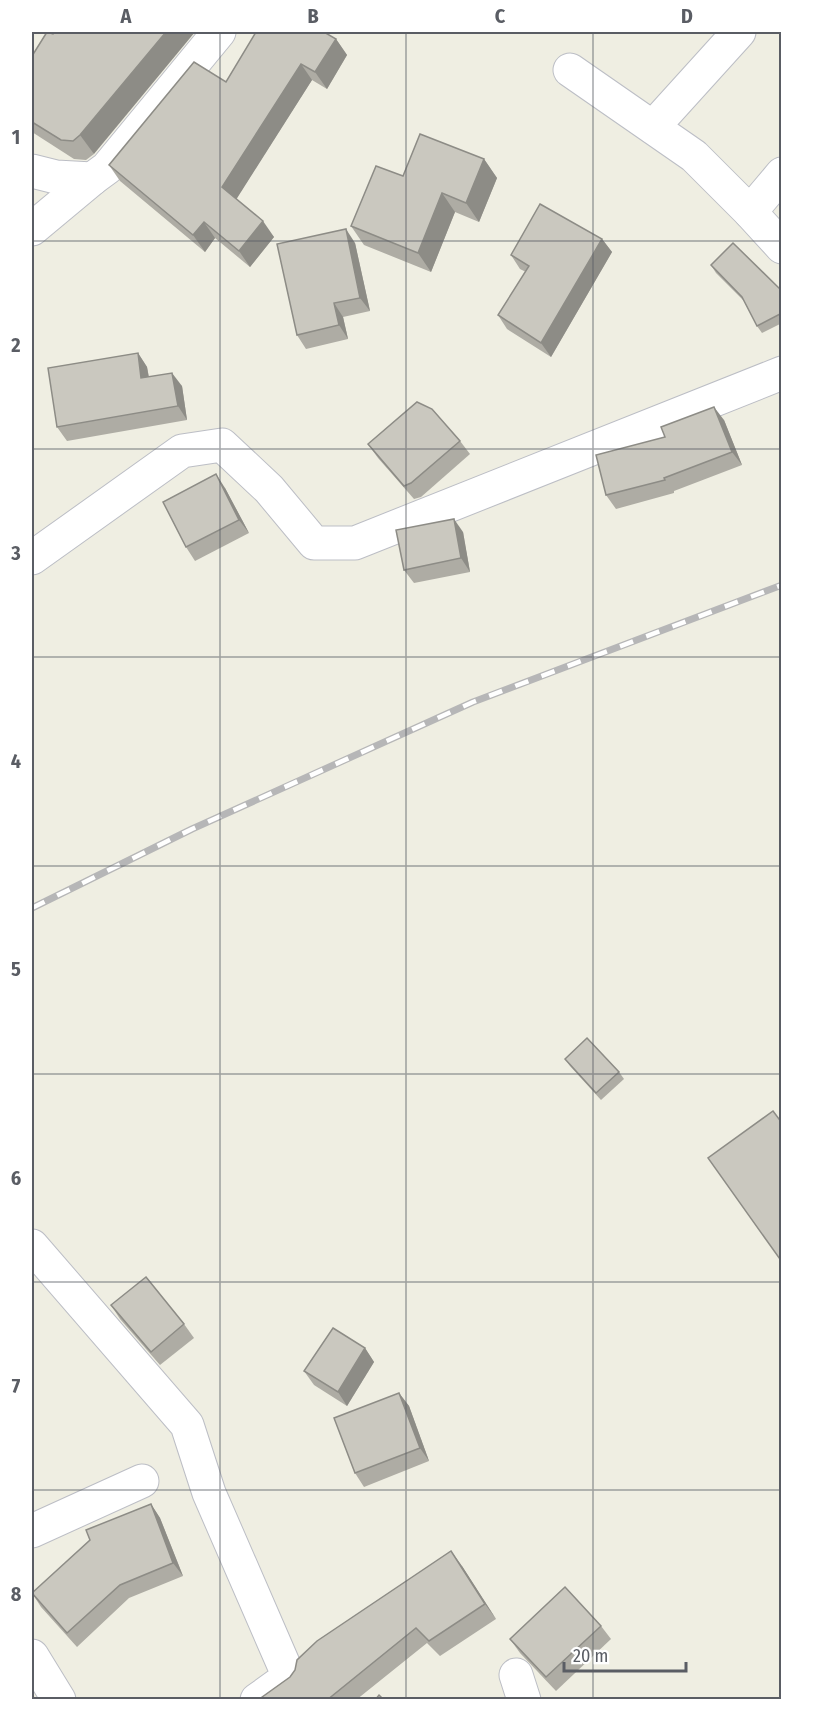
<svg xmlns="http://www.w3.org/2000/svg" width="813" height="1731" font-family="'Fira Sans Condensed',sans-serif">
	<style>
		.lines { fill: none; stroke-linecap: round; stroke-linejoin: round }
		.street-casing { stroke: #bcbec5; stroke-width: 35 }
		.street { stroke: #fff; stroke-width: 33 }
		.rail-casing { stroke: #b6b6b7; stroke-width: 7 }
		.rail { stroke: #fff; stroke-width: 4.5; stroke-dasharray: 14; stroke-linecap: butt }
		.wall { fill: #aeaca4 }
		.shaded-wall { fill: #8d8c86 }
		.building { fill: #cac8bf; stroke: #8d8c86; stroke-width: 1.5 }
		.grid { fill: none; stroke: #5a5d64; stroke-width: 1.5; stroke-opacity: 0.55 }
		.neatline { fill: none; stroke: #5a5d64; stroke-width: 2 }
		.grid-label { font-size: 20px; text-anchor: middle; font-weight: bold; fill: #5a5d64 }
	</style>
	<rect width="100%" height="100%" fill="#efeee2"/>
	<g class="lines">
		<defs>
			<g id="street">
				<polyline points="570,70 694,156 750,212 782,247"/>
				<polyline points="653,127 739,32"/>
				<polyline points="32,171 56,177 92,179 107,168 219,32"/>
				<polyline points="750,212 782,174"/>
				<polyline points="32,229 92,179"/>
				<polyline points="32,558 182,451 222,445 269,489 314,543 355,543 782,373"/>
				<polyline points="32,1246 187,1425 209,1493 289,1677 257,1700"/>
				<polyline points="32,1531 142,1481"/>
				<polyline points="32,1656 59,1700"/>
				<polyline points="516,1675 524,1700"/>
			</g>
		</defs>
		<!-- street casing -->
		<use href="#street" class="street-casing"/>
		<!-- street -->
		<use href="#street" class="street"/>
		<defs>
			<polyline id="rail" points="32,908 192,829 473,702 782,585"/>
		</defs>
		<!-- rail casing -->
		<use href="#rail" class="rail-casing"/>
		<!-- rail -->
		<use href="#rail" class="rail"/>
	</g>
	<!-- wall -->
	<g class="wall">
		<polygon points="53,34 94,154 86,160 74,159 32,132 32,56"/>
		<polygon points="336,39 347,55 327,89 312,80 236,199 274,237 250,267 215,238 205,252 120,181 109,165 226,82"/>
		<polygon points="484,159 497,178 479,222 455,212 431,272 364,245 351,226 403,176"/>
		<polygon points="602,239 612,252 551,357 507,329 498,315 526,272 520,269 511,255"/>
		<polygon points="355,243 370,311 343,317 348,339 306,349 297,335"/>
		<polygon points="711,265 782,291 782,323 762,333 757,326 744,301 716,273"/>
		<polygon points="138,353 147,367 149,377 182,386 187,420 67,441 57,427"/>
		<polygon points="724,420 742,465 674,491 674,493 616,509 606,495 665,437"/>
		<polygon points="460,441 470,454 421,497 414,499 378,458 368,444"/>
		<polygon points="225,488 249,533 195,561 186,547"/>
		<polygon points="463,532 470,572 414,583 404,570"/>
		<polygon points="565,1059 619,1072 624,1079 601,1100 570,1066"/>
		<polygon points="111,1305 184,1324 194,1338 160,1365 120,1319"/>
		<polygon points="365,1348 374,1362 347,1406 314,1385 304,1371"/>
		<polygon points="399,1393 409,1406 429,1461 364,1487 355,1473"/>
		<polygon points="151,1504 160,1518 183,1576 129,1598 77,1647 41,1607 32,1593"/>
		<polygon points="462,1566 496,1619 440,1656 427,1643 356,1700 258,1700"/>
		<polygon points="601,1626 611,1639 556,1691 520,1653 510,1639"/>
	</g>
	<!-- shaded-wall -->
	<g class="shaded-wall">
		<polygon points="166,32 195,32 94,154 80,135"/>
		<polygon points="336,39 347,55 327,89 315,72"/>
		<polygon points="301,64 312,80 234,203 222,187"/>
		<polygon points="484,159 497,178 479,222 466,203"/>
		<polygon points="442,193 455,212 431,272 418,253"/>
		<polygon points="263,221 274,237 250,267 239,251"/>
		<polygon points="204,222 215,238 205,252 193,235"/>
		<polygon points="346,229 355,243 370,311 360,298"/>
		<polygon points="602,239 612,252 551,357 541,343"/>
		<polygon points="334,303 343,317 348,339 339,325"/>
		<polygon points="138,353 147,367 151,391 141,378"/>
		<polygon points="172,373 182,386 187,420 178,406"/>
		<polygon points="714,407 724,420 742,465 732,452"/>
		<polygon points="216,474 225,488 249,533 239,520"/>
		<polygon points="454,519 463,532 470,572 461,558"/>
		<polygon points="365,1348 374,1362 347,1406 338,1392"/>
		<polygon points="399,1393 409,1406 429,1461 420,1448"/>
		<polygon points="151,1504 160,1518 183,1576 173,1563"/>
		<polygon points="451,1551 462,1566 496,1619 485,1604"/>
	</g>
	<!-- building -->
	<g class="building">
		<polygon points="47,32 53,34 56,32 166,32 80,135 73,141 61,140 32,122 32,56"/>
		<polygon points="256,32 324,32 336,39 315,72 301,64 222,187 263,221 239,251 204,222 193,235 109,165 194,62 226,82"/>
		<polygon points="420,134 484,159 466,203 442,193 418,253 351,226 376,166 403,176"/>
		<polygon points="540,204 602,239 541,343 498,315 529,266 511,255"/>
		<polygon points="346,229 360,298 334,303 339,325 297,335 277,244"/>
		<polygon points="733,243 782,291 782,313 757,326 742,297 711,265"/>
		<polygon points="138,353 141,378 172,373 178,406 57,427 48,368"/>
		<polygon points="417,402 432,409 460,441 411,483 404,486 368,444"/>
		<polygon points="714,407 732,452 664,478 665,480 606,495 596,455 665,437 661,427"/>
		<polygon points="216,474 239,520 186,547 163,502"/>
		<polygon points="454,519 461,558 404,570 396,530"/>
		<polygon points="587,1038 619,1072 596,1093 565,1059"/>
		<polygon points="773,1111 782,1123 782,1262 708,1158"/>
		<polygon points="146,1277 184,1324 151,1352 111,1305"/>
		<polygon points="333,1328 365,1348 338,1392 304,1371"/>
		<polygon points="399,1393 420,1448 355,1473 334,1418"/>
		<polygon points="151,1504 173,1563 120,1585 67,1633 32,1593 90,1540 86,1530"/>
		<polygon points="451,1551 485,1604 429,1641 416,1628 327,1700 258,1700 290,1677 295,1670 297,1660 317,1641"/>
		<polygon points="565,1587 601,1626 546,1677 510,1639"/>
		<polygon points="379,1695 384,1700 375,1700"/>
	</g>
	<!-- grid -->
	<path class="grid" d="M220 32V1700M406 32V1700M593 32V1700M32 241H782M32 449H782M32 657H782M32 866H782M32 1074H782M32 1282H782M32 1490H782"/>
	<!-- border -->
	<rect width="813" height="1731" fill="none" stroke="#ffffff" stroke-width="66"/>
	<!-- scale -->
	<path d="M564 1662v9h122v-9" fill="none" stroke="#5a5d64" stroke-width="3"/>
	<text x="573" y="1662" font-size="18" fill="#5a5d64" stroke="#ffffff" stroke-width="4.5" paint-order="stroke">20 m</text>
	<rect x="33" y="33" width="747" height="1665" class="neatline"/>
	<g class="grid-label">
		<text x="126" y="23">A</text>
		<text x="313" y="23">B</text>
		<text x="500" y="23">C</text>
		<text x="687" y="23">D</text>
		<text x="16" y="144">1</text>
		<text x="16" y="352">2</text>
		<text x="16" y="560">3</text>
		<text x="16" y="768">4</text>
		<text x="16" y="976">5</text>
		<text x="16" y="1185">6</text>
		<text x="16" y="1393">7</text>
		<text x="16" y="1601">8</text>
	</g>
</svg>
